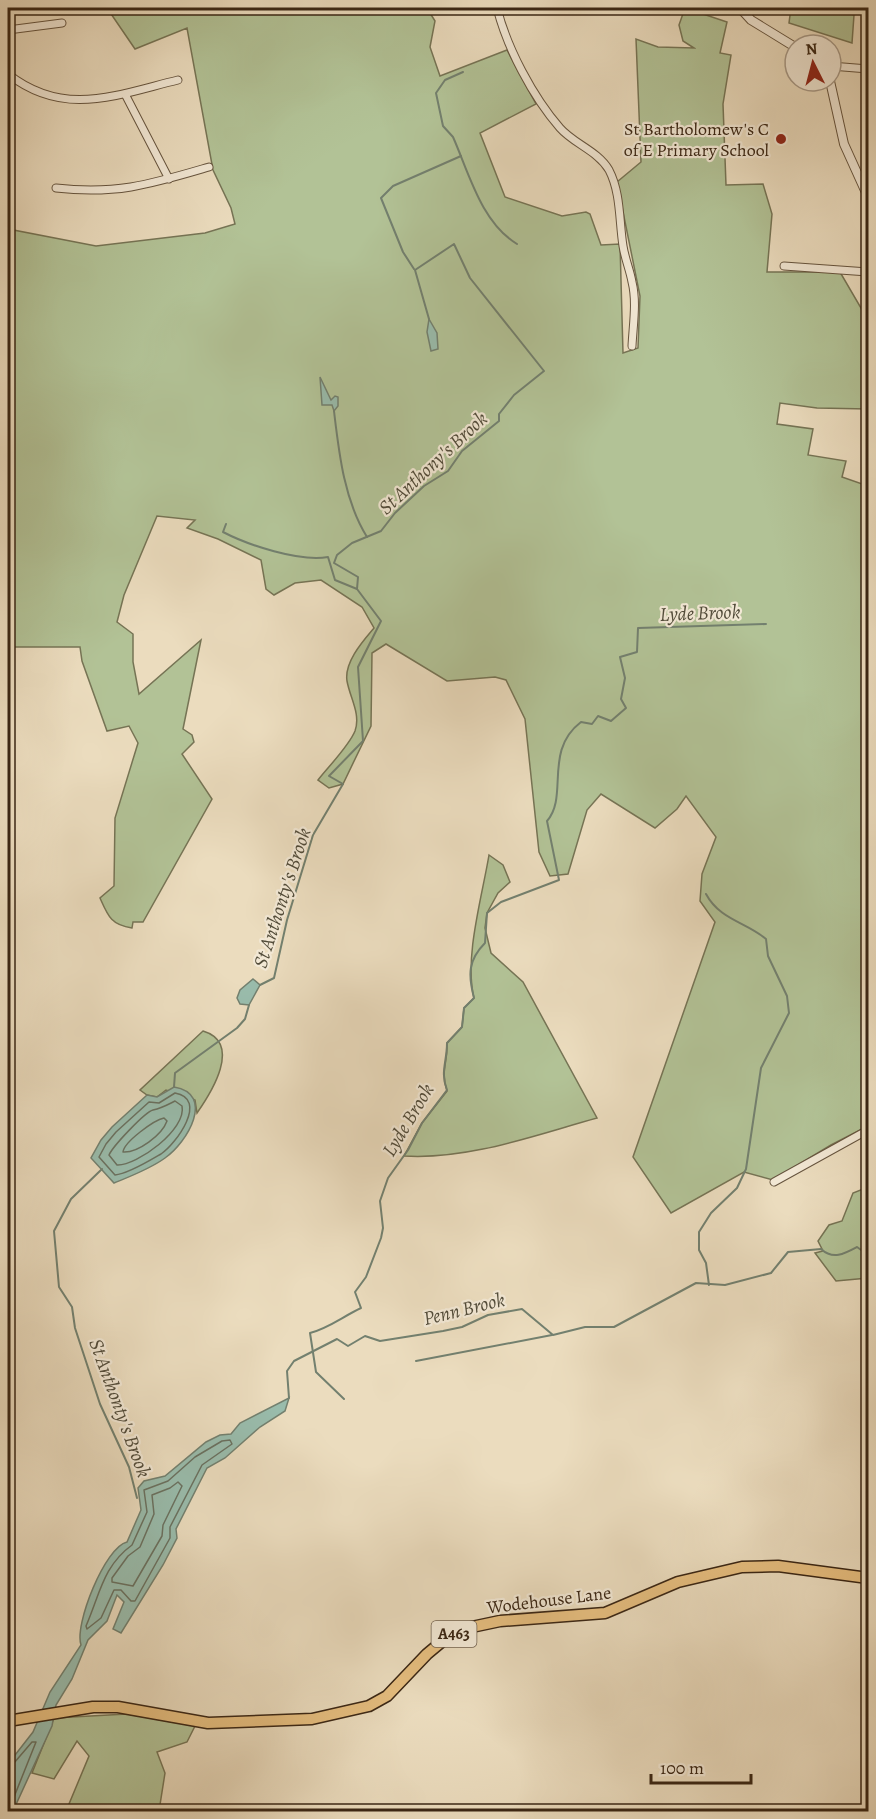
<svg xmlns="http://www.w3.org/2000/svg" width="876" height="1819" font-family="Alegreya,serif">
	<style>
		.green { fill: #b2c296; stroke: #767455; stroke-width: 1.5 }
		.water { fill: #99bcac; stroke: #73806f; stroke-width: 1.5 }
		.lines { fill: none; stroke-linecap: round; stroke-linejoin: round }
		.shore { stroke: #6a7160; stroke-width: 1.5 }
		.stream { stroke: #73806f; stroke-width: 2 }
		.minor-casing { stroke: #66543e; stroke-width: 9 }
		.tertiary-casing { stroke: #66543e; stroke-width: 10 }
		.primary-casing { stroke: #3a2614; stroke-width: 13 }
		.minor { stroke: #f2e8d5; stroke-width: 7 }
		.tertiary { stroke: #f2e8d5; stroke-width: 8 }
		.primary { stroke: #e6be7f; stroke-width: 10 }
		.poi-dot { fill: #8f2418; stroke: #f2e8d5; stroke-width: 2 }
		.labels { text-anchor: middle; dominant-baseline: central; stroke-width: 4.5; stroke-linejoin: round; paint-order: stroke }
		.shield { fill: #f2e8d5; stroke: #71604e; stroke-width: 1.5 }
		.shield-label { font-size: 16px; font-weight: bold; fill: #3a2614 }
		.poi-label { font-size: 18px; fill: #3a2614; stroke: #f2e8d5; text-anchor: end }
		.street-label { font-size: 18px; fill: #3a2614; stroke: #f2e8d5 }
		.water-label { font-size: 20px; font-style: italic; fill: #524c3a; stroke: #f2e8d5 }
	</style>
	<rect width="100%" height="100%" fill="#ebdcbe"/>
	<filter id="stains"><feTurbulence type="fractalNoise" baseFrequency=".00333" numOctaves="4"/><feColorMatrix values="0 0 0 0 .2 0 0 0 0 .09 0 0 0 0 .02 0 0 0 .5 -.17"/></filter>
	<radialGradient id="worn" r=".72"><stop offset=".6" stop-color="#630" stop-opacity="0"/><stop offset="1" stop-color="#630" stop-opacity=".3"/></radialGradient>
	<!-- green -->
	<g class="green">
		<path d="M107 8H427L435 21 430 47 440 76 507 50 536 104 480 133 505 197 562 216 586 212 590 214 601 245 620 244 623 353 638 348 640 296 617 182 641 162 636 39 658 47 694 48 683 41 679 25 685 8 727 22 720 53 731 55 723 104 726 185 763 184 772 214 767 272H840L868 320V409L817 408 780 403 777 424 813 429 808 455 846 461 842 477 868 486V1126L831 1145 773 1180 744 1172 671 1213 633 1157 715 922 700 901 702 874 716 837 686 796 677 809 655 828 601 794 587 810 568 874 550 876 539 852 525 719 506 680 495 677 447 681 386 644 372 653 371 726 343 784 329 788 318 780C328 767 349 746 355 731 361 714 350 698 347 681 344 662 363 641 374 628L362 607 321 580 295 583 274 595 266 589 261 560 218 539 187 528 195 520 157 516 124 595 117 622 133 634V662L139 694 201 640 183 729 192 735 194 742 182 754 212 799 143 922H133L132 928C111 925 108 916 100 898L114 886 115 818 138 743 129 726 107 731 82 661 80 647H8V229L96 246 205 233 235 224 231 208 213 170 187 28 135 49Z"/>
		<polygon points="787,8 837,8 854,15 852,43 789,23 791,8"/>
		<path d="M489 855 503 865 510 882 498 893 487 913 485 928 491 953 523 982 597 1118C535 1135 469 1160 404 1156L422 1123 447 1091C440 1071 448 1063 447 1043L462 1027 464 1008 474 998C464 958 482 897 489 855Z"/>
		<path d="M203 1031C243 1043 211 1093 197 1113L195 1100 166 1090 157 1097 147 1095 140 1090Z"/>
		<polygon points="868,1187 868,1278 836,1281 815,1253 823,1251 818,1241 829,1225 842,1221 853,1193"/>
		<polygon points="127,1714 195,1726 187,1742 157,1752 165,1773 159,1811 80,1811 69,1804 89,1756 77,1741 54,1779 32,1773 54,1718"/>
	</g>
	<!-- water -->
	<g class="water">
		<polygon points="429,319 437,333 438,349 431,351 427,332"/>
		<polygon points="320,377 331,400 335,396 338,397 338,406 334,411 332,405 322,405"/>
		<polygon points="253,979 260,985 249,1005 240,1004 237,998 240,990"/>
		<path d="M174 1087C216 1094 187 1143 165 1158 150 1169 131 1176 114 1183L91 1158 101 1140 112 1127 147 1095 157 1097Z"/>
		<path d="M289 1398 285 1411 260 1427 225 1458 207 1468 176 1529 177 1538 163 1565 121 1633 113 1629 124 1602 117 1595 107 1621 88 1640 72 1679 56 1705 52 1726 13 1811 8 1812V1764L33 1732 50 1692 81 1645C74 1625 105 1547 127 1542L141 1510 138 1488 144 1481 165 1476 206 1442 220 1435 231 1434 240 1423Z"/>
	</g>
	<g class="lines">
		<!-- shore -->
		<g class="shore">
			<path d="M175 1093C209 1099 176 1144 161 1154 149 1161 128 1174 115 1175L99 1157 106 1144 116 1132 149 1102 159 1103Z"/>
			<path d="M175 1101 182 1106C187 1129 137 1166 117 1165L109 1155C113 1146 145 1112 153 1110 162 1108 167 1105 175 1101Z"/>
			<path d="M164 1118 167 1121C162 1135 138 1153 123 1152 124 1142 154 1120 164 1118Z"/>
			<path d="M222 1441 230 1440 232 1444 202 1465 170 1527V1538L135 1601H131L121 1590H114L101 1618 87 1629 86 1626C100 1594 103 1566 132 1545L147 1512 144 1490 168 1481 195 1457Z"/>
			<polygon points="178,1482 182,1486 163,1525 162,1536 133,1586 112,1582 112,1578 128,1556 140,1547 154,1514 152,1495 170,1488"/>
			<polyline points="8,1765 14,1763 32,1742 36,1742 8,1812"/>
		</g>
		<!-- stream -->
		<g class="stream">
			<path d="M463 72 445 80 436 93 443 126 453 137C469 173 481 222 517 244"/>
			<polyline points="414,269 403,252 381,198 393,186 461,156"/>
			<path d="M334 411C339 453 344 500 367 537"/>
			<path d="M226 524 223 532C248 545 299 562 328 557L335 580 357 589 381 621 358 667 363 741 329 776 343 784 313 835 287 920 274 978 260 985"/>
			<polyline points="357,589 358,577 334,563 337,555 352,543 381,531 395,513 424,486 448,471 462,451 499,421 499,414 514,395 544,371 470,278 454,244 415,270 429,319"/>
			<path d="M706 894C720 920 746 922 766 939L768 956 787 996 789 1013 761 1068 746 1169 737 1188 711 1213 699 1232V1250L706 1263 709 1285"/>
			<polyline points="174,1087 175,1073 237,1028 245,1019 249,1005"/>
			<polyline points="102,1169 71,1199 54,1231 59,1287 72,1307 75,1328 100,1404 129,1467 137,1498"/>
			<polyline points="416,1361 552,1335"/>
			<path d="M289 1398 287 1371 294 1361 337 1339 348 1346 365 1336 380 1341 443 1331 462 1327 488 1315 522 1309 553 1335 585 1327H614L696 1283 725 1285 771 1273 788 1252 821 1249C833 1260 844 1254 857 1247L868 1255"/>
			<path d="M344 1399 316 1372 310 1333C329 1328 342 1317 361 1308L355 1292 366 1277 381 1238 383 1228 380 1201 388 1178 408 1150 422 1123 447 1090C440 1072 447 1062 447 1043L462 1027 464 1008 474 998C468 975 468 960 485 943L487 913 501 902 559 880 547 821C569 796 543 751 581 722L592 724 598 716 611 721 626 708 621 699 625 678 620 657 637 652 638 628 766 624"/>
		</g>
		<defs>
			<g id="minor">
				<path d="M497 8C507 48 533 97 560 128 574 144 598 151 609 170 621 193 619 221 623 246 625 259 630 270 632 282 637 302 633 325 632 346"/>
				<polyline points="8,30 62,23"/>
				<polyline points="831,66 868,69"/>
				<path d="M8 74C64 118 116 95 178 80"/>
				<polyline points="125,94 169,179"/>
				<path d="M56 188C117 195 151 184 209 167"/>
				<polyline points="784,266 868,272"/>
				<polyline points="774,1182 868,1130"/>
			</g>
			<g id="tertiary">
				<polyline points="740,8 751,20 795,47"/>
				<polyline points="830,81 844,144 868,197"/>
			</g>
			<polyline id="primary" points="8,1721 93,1707 118,1707 208,1723 312,1719 369,1706 387,1696 427,1654 445,1639 467,1628 500,1621 605,1613 678,1582 742,1567 778,1566 868,1578"/>
		</defs>
		<!-- minor casing -->
		<use href="#minor" class="minor-casing"/>
		<!-- tertiary casing -->
		<use href="#tertiary" class="tertiary-casing"/>
		<!-- primary casing -->
		<use href="#primary" class="primary-casing"/>
		<!-- minor -->
		<use href="#minor" class="minor"/>
		<!-- tertiary -->
		<use href="#tertiary" class="tertiary"/>
		<!-- primary -->
		<use href="#primary" class="primary"/>
	</g>
	<!-- markers -->
	<circle class="poi-dot" cx="781" cy="139" r="6"/>
	<g class="labels">
		<!-- shield labels -->
		<rect class="shield" x="431.5" y="1621" width="45" height="26" rx="4.5"/>
		<g class="shield-label">
			<text x="454" y="1634">A463</text>
		</g>
		<!-- poi labels -->
		<g class="poi-label">
			<text x="769" y="129">St Bartholomew's C<tspan x="769" dy="21">of E Primary School</tspan></text>
		</g>
		<!-- street labels -->
		<g class="street-label">
			<text transform="translate(549 1600) rotate(-7)">Wodehouse Lane</text>
		</g>
		<!-- water labels -->
		<g class="water-label">
			<text transform="translate(433 463) rotate(-43)">St Anthony's Brook</text>
			<text transform="translate(700 613) rotate(-2)">Lyde Brook</text>
			<text transform="translate(282 898) rotate(-72)">St Anthonty's Brook</text>
			<text transform="translate(408 1120) rotate(-59)">Lyde Brook</text>
			<text transform="translate(464 1309) rotate(-14)">Penn Brook</text>
			<text transform="translate(120 1408) rotate(70)">St Anthonty's Brook</text>
		</g>
	</g>
	<!-- margin -->
	<rect width="876" height="1819" fill="none" stroke="#ebdcbe" stroke-width="30"/>
	<rect x="9" y="9" width="858" height="1801" fill="none" stroke="#3a2614" stroke-width="3"/>
	<rect x="15" y="15" width="846" height="1789" fill="none" stroke="#3a2614" stroke-width="1.5"/>
	<!-- north arrow -->
	<g transform="translate(813 63) rotate(354)"><circle r="28" fill="#f2e8d5" stroke="#a89a88" stroke-width="1.5"/>
	<path d="M0-4.5L10 22L0 15L-10 22Z" fill="#8f2418"/>
	<text y="-9" font-size="16" font-weight="bold" text-anchor="middle" fill="#3a2614">N</text>
	</g>
	<!-- scale -->
	<path d="M651 1774v9h100v-9" fill="none" stroke="#3a2614" stroke-width="3"/>
	<text x="660" y="1774" font-size="18" fill="#3a2614" stroke="#f2e8d5" stroke-width="4.5" paint-order="stroke">100 m</text>
	<rect width="100%" height="100%" filter="url(#stains)"/>
	<rect width="100%" height="100%" fill="url(#worn)"/>
</svg>
